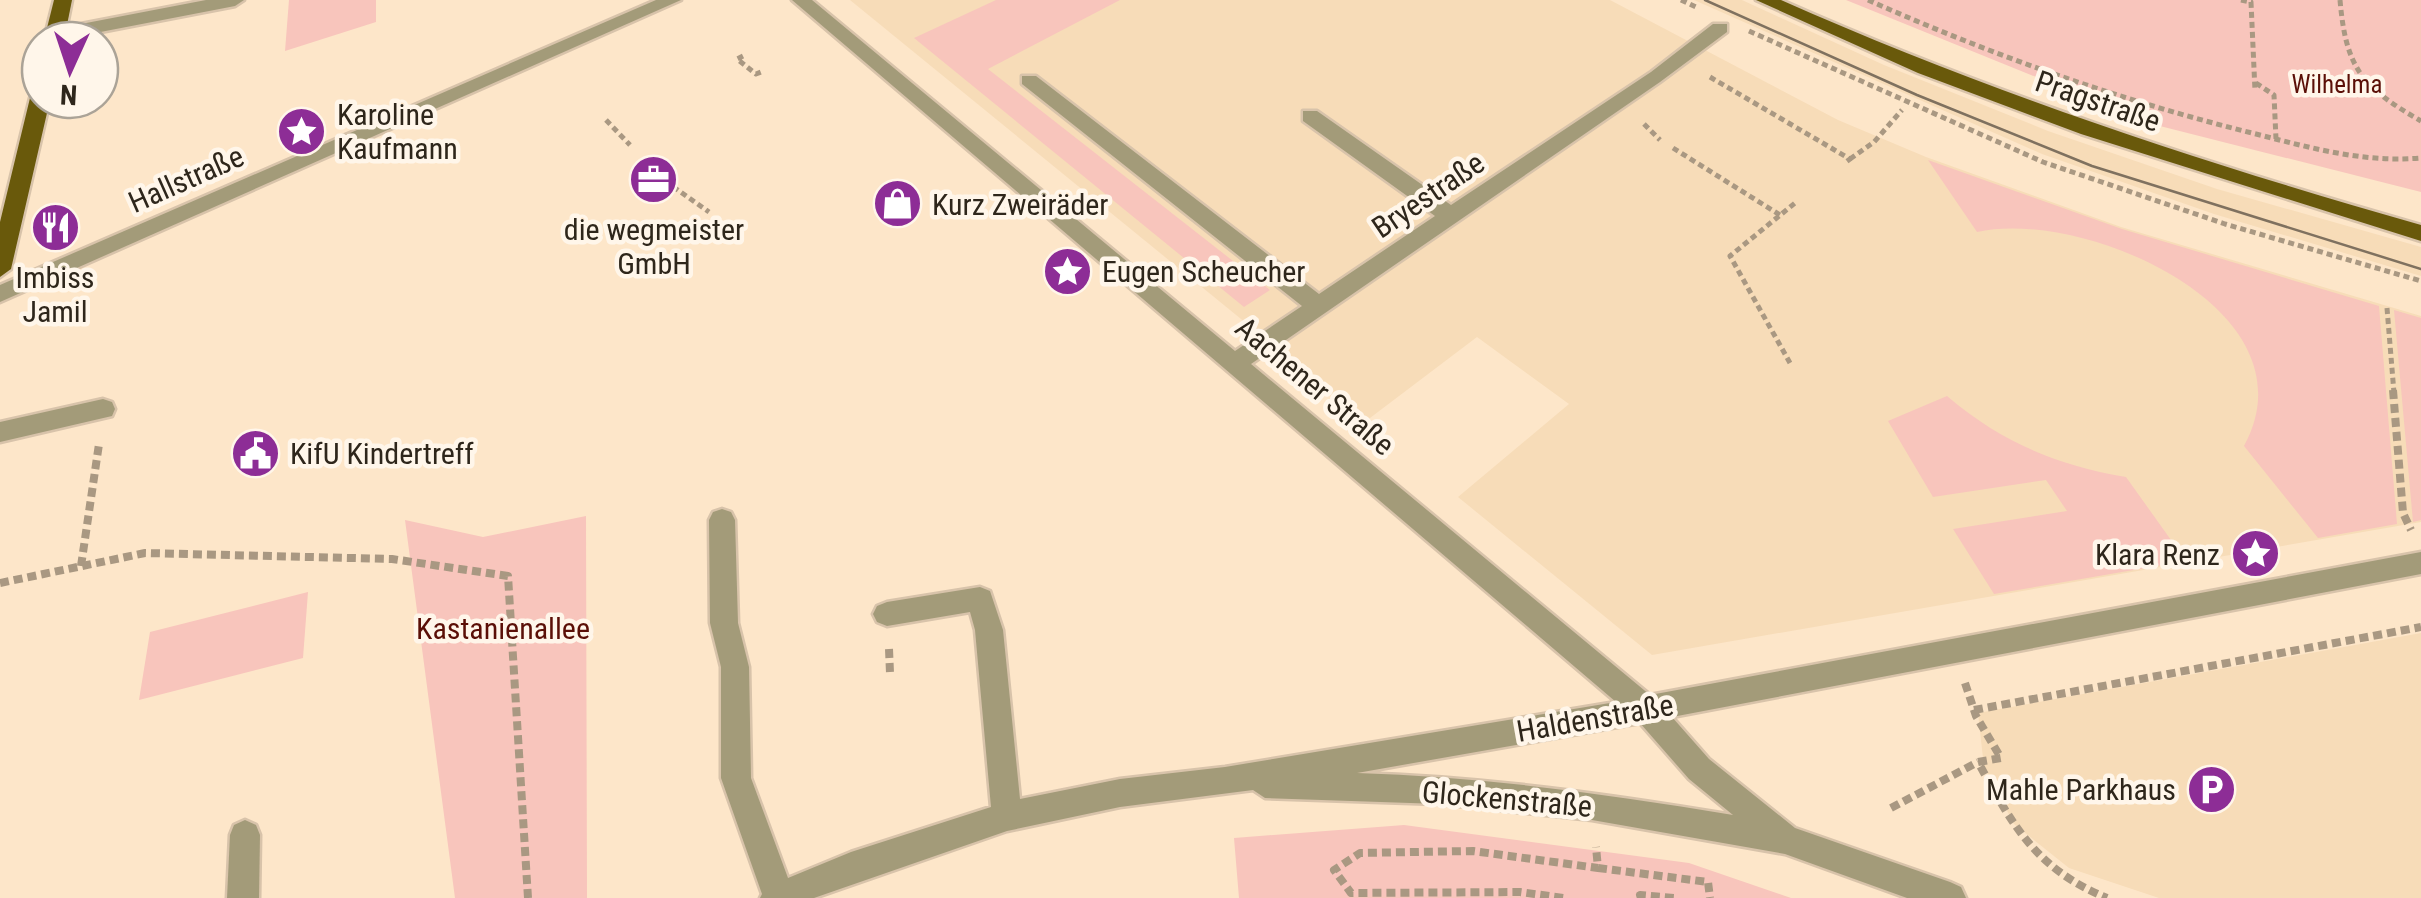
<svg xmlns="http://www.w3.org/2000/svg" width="2421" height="898" font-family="'Roboto Condensed',sans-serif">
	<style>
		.built { fill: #f7dcb8 }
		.green { fill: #f8c5bc }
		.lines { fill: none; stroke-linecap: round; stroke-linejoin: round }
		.minor-casing { stroke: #d8c3aa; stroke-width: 5 }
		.major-casing { stroke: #d8c3aa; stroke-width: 5 }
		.path-far1 { stroke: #a99882; stroke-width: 5; stroke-dasharray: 6 4; stroke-linecap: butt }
		.path { stroke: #a99882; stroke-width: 8; stroke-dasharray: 9 5; stroke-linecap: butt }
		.minor { fill: #a39b79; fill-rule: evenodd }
		.major { fill: #69590b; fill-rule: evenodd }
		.tram { stroke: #7f715f; stroke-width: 2.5 }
		.labels { text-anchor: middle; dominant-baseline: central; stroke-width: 9; stroke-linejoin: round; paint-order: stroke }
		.far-park-label { font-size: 25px; fill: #5b0f07; stroke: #fff6ea }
		.street-label { font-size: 30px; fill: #2e261b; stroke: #fff6ea }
		.poi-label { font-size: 30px; fill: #2e261b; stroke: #fff6ea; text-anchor: start }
		.park-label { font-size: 30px; fill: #5b0f07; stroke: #fff6ea }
	</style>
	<rect width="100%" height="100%" fill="#fde6c9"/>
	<!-- built -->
	<g class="built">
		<polygon points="850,0 1610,0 1838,120 1926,157 2121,227 2421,316 2421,522 1652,655 1458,497 1569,404 1477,337 1366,421"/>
		<polygon points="1694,0 1742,0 1884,65 2048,131 2217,189 2421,247 2421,276 2214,214 2042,154"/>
		<polygon points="2421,633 2421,898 2159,898 2069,868 2014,824 1984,767 1978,713"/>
	</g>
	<!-- green -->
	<g class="green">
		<polygon points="289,0 376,0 376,22 285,51"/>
		<polygon points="996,0 1120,0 988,69 1270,290 1244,307 914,38"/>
		<polygon points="1846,0 2421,0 2421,192 2152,124"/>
		<path d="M1928 160 2122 229 2379 306 2397 524 2318 538 2244 446C2318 310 2084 208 1977 232Z"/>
		<polygon points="2394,310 2421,318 2421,520 2413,522"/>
		<path d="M1947 396C2001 442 2056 465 2126 477L2186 561 1994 594 1953 529 2067 511 2046 480 1933 497 1888 421Z"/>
		<polygon points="586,516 587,898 455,898 405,520 483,537"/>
		<polygon points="308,592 303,658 139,700 150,632"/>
		<polygon points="1404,825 1689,863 1791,898 1239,898 1234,838"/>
	</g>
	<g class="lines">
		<defs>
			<g id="minor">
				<polygon points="206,0 244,0 235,6 59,40 45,35 55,29"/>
				<polygon points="656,0 681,0 0,302 0,285"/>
				<path d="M792 0H812L1235 351 1302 306 1022 84V76H1036L1319 294 1435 216 1303 121V111H1317L1451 205 1651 72 1713 24H1727V32L1660 82 1251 364 1650 695 2421 552V574L1672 717 1709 759 1795 828 1950 882 1961 887 1966 898H1907L1785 854 1592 820 1440 804 1265 798 1253 790 1120 807 1007 831 814 898H760L762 894 721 778V667L710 623 709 520 713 512 722 509 731 512 735 520 738 623 749 667 751 778 788 878 851 852 991 807 975 630 970 612 887 626 877 622 873 614 877 606 887 602 980 587 990 591 1003 630 1020 799 1120 779 1225 767 1616 702ZM1640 723 1689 779 1733 815C1608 794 1484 777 1357 773Z"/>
				<polygon points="103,399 112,402 115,409 112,416 0,442 0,422"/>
				<polygon points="245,820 256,825 260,835 259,898 227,898 230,835 234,825"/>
			</g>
			<g id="major">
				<polygon points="54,0 72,0 64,40 44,40"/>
				<path d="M1756 0H1781C1988 92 2203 163 2421 225V241L2081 134 1918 73Z"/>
				<polygon points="40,92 40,100 50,100 11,269 0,277 0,222 30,98"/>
			</g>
		</defs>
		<!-- minor casing -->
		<use href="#minor" class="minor-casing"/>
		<!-- major casing -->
		<use href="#major" class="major-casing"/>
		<!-- path-far1 -->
		<g class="path-far1">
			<polyline points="1681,0 1696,7"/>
			<path d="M1868 0C1994 56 2122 101 2256 134 2311 148 2364 163 2421 158"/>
			<polyline points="2241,0 2251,2 2255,91"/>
			<path d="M2340 0C2346 69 2362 87 2421 121"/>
			<polyline points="1749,31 2043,162 2225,224 2421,281"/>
			<polyline points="743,56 737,59 756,74 761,72"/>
			<polyline points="1710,77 1850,159 1846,162"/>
			<polyline points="2256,83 2274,95 2276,139"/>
			<polyline points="606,120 630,145"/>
			<polyline points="1644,124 1660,140"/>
			<polyline points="1673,148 1780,215"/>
			<polyline points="1850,159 1874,142 1902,110"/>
			<polyline points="665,181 709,212"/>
			<polyline points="2387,308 2394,393"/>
			<polyline points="1790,363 1730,256 1795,203"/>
		</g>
		<!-- path -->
		<g class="path">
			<polyline points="2393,390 2403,513 2411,530"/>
			<polyline points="81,566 99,444"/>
			<polyline points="0,583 145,553 392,559 508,576 528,898"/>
			<polyline points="889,649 890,673"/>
			<path d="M1965 683 1976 716 2001 758 1978 762C2013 826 2036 869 2107 898"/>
			<polyline points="1974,710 2421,627"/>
			<polyline points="1891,808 1978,762"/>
			<polyline points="1598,868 1708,882 1710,898"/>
			<polyline points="1563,898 1520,892 1351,893 1334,870 1360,853 1473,851 1598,868 1596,847"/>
			<polyline points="1641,898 1640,895 1675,898"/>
		</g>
		<!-- minor -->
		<use href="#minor" class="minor"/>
		<!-- major -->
		<use href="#major" class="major"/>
		<!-- tram -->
		<polyline class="tram" points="1705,0 1917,95 2092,166 2421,269"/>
	</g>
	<!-- icons -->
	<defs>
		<symbol id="sight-disc" viewBox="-11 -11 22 22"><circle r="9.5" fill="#8d2d96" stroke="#fff6ea"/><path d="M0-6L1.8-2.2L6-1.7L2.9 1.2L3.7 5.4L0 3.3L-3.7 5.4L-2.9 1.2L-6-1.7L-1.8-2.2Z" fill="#fff"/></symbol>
		<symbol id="office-disc" viewBox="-11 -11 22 22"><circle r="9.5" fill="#8d2d96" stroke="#fff6ea"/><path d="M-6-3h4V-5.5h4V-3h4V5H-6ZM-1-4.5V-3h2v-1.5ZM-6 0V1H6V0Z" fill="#fff"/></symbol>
		<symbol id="shop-disc" viewBox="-11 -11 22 22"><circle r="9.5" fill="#8d2d96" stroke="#fff6ea"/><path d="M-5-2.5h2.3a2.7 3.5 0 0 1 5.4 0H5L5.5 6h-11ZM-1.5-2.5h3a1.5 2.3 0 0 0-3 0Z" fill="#fff"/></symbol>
		<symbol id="restaurant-disc" viewBox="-11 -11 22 22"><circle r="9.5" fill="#8d2d96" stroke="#fff6ea"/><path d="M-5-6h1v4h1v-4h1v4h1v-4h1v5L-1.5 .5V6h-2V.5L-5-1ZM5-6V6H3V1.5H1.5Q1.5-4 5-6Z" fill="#fff"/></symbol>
		<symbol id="civic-disc" viewBox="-11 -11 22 22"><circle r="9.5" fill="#8d2d96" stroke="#fff6ea"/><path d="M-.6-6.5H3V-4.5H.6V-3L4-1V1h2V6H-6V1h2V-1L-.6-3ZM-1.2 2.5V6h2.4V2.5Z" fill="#fff"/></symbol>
		<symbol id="parking-disc" viewBox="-11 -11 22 22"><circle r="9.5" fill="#8d2d96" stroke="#fff6ea"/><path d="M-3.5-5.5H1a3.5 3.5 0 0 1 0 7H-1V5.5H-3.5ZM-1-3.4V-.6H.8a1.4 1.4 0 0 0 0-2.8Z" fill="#fff"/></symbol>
	</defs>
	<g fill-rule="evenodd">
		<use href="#sight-disc" x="274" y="104" width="55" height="55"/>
		<use href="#office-disc" x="626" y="152" width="55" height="55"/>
		<use href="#shop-disc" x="870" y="176" width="55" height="55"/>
		<use href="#restaurant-disc" x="28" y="200" width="55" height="55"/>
		<use href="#sight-disc" x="1040" y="244" width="55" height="55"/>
		<use href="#civic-disc" x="228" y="426" width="55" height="55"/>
		<use href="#sight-disc" x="2228" y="526" width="55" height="55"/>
		<use href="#parking-disc" x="2184" y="762" width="55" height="55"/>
	</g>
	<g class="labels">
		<!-- far-park labels -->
		<g class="far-park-label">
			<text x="2337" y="84">Wilhelma</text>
		</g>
		<!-- street labels -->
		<g class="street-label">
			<text transform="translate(2098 101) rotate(19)">Pragstraße</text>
			<text transform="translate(186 179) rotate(-24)">Hallstraße</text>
			<text transform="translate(1428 195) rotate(-34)">Bryestraße</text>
			<text transform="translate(1315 386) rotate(40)">Aachener Straße</text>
			<text transform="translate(1595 718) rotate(-10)">Haldenstraße</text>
			<text transform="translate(1507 799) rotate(5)">Glockenstraße</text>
		</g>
		<!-- poi labels -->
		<g class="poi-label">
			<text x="337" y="114">Karoline<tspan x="337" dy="34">Kaufmann</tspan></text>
			<text x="932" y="204">Kurz Zweiräder</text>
			<text x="654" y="229" text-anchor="middle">die wegmeister<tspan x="654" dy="34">GmbH</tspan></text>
			<text x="1102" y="271">Eugen Scheucher</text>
			<text x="55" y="277" text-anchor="middle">Imbiss<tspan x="55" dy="34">Jamil</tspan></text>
			<text x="290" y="453">KifU Kindertreff</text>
			<text x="2220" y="554" text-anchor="end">Klara Renz</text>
			<text x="2176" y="789" text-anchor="end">Mahle Parkhaus</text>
		</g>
		<!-- park labels -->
		<g class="park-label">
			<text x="503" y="628">Kastanienallee</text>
		</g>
	</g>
	<!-- north arrow -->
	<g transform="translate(70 70) rotate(183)"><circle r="48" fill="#fff6ea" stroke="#aba397" stroke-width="2.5"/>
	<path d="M0-8L18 38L0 25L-18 38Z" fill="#8d2d96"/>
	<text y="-15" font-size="28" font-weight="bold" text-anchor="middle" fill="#2e261b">N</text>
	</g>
</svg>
